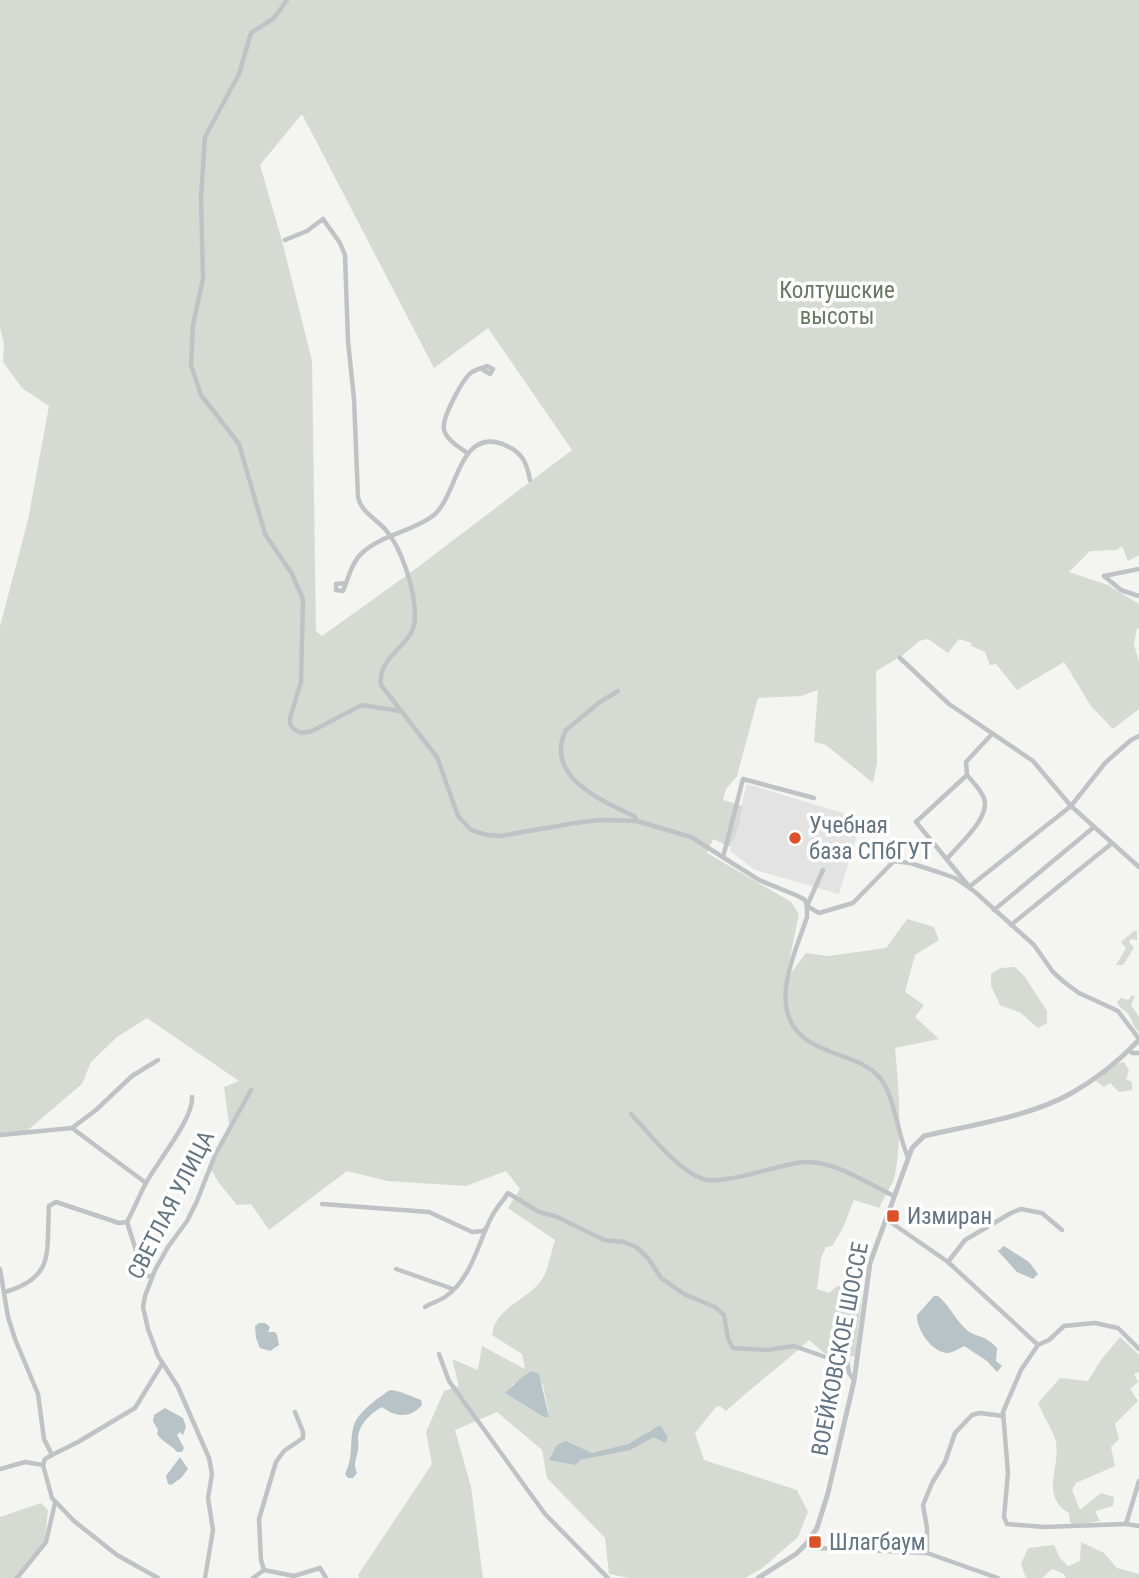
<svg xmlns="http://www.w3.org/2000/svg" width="1139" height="1578" font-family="'Roboto Condensed',sans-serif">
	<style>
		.built { fill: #e2e3e2 }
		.green { fill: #d5dbd2; fill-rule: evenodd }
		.water { fill: #b7c3c7 }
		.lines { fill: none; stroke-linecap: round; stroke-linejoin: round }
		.minor { stroke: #bfc3c6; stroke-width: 4.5 }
		.tertiary { stroke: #bfc3c6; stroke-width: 5 }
		.poi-dot { fill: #db512a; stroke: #fff; stroke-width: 2.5 }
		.labels { text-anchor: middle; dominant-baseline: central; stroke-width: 7; stroke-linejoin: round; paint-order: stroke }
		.park-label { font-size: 23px; fill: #677863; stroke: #fff }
		.poi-label { font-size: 23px; fill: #647480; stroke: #fff; text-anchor: start }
		.street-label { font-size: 23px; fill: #647480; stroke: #fff }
	</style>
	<rect width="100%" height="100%" fill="#f4f4f1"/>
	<!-- built -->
	<polygon class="built" points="747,784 862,819 839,894 755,870 730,851"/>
	<!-- green -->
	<g class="green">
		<path d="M0 0H1139V555L1128 561 1122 546 1117 550 1090 551 1069 572 1108 585 1139 604V628H1137L1134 644 1139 662V709L1113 729 1091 706 1064 662 1017 690 996 664 990 665 985 652 971 646 972 643 959 639 948 653 928 639 919 641 903 655 876 671 877 763 873 783 826 745 814 742 818 690 801 696 758 698 737 776 726 789 723 800 743 806 738 828 730 847 713 839 707 853 791 902 799 914 785 981 806 953 828 956 886 948 907 919 934 927 939 940 915 955 905 992 924 1005 915 1017 939 1039 895 1048C899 1090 903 1138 894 1179 892 1185 883 1199 879 1208L854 1200 842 1230 832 1246 826 1247 821 1258 817 1289 829 1293 837 1286 855 1285 862 1295 855 1356 830 1358 809 1340C782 1365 753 1386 726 1411L720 1406 716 1407 695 1433 704 1460 797 1490 808 1512 798 1537 761 1569 745 1578H629L609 1574 605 1538 547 1478 542 1450 497 1412 455 1430 471 1487 483 1578H359L358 1575 432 1464 426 1432 444 1391 459 1386 452 1359 478 1370 482 1346 525 1369 522 1354 492 1335C495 1308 525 1301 540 1282 548 1273 551 1252 555 1240L508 1208 520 1189 506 1171 466 1186 388 1181 347 1171 269 1230 251 1204 237 1205 219 1183 209 1166 228 1131 229 1124 224 1087 239 1081 147 1018 117 1037 91 1062 82 1084 22 1135 0 1137V626L28 520 49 406 22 388 3 362 4 343 0 328ZM302 114 434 368 488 328 572 450 414 570 322 636 316 631 312 361 282 241 260 165ZM532 1371 543 1385 549 1416 511 1386ZM651 1429 654 1437 631 1450 580 1460 585 1452C603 1456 638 1442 651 1429Z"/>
		<polygon points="1134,931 1137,931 1137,940 1131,939 1129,942 1134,948 1123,965 1116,965 1126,948 1121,942"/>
		<polygon points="1015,967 1025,977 1047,1011 1047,1023 1038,1028 1021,1013 1000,1005 991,986 991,974 1001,968"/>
		<path d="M1132 995 1135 997 1131 1005 1139 1017V1032C1132 1027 1133 1020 1128 1014 1123 1008 1120 1009 1117 1002L1121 998 1128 1000Z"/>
		<polygon points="1124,1062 1129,1070 1126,1079 1132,1082 1132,1090 1119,1092 1110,1083 1104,1087 1096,1081 1115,1064"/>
		<path d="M1120 1337 1139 1355V1372L1134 1374 1138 1382 1130 1389 1138 1401 1115 1424 1119 1439 1111 1447 1115 1466 1076 1483 1072 1490 1080 1510 1101 1493 1114 1497 1113 1506 1095 1511 1100 1521 1075 1525 1070 1522 1069 1513C1038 1494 1063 1465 1055 1439 1051 1427 1043 1415 1038 1403L1060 1378 1088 1381 1101 1360Z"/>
		<polygon points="41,1503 48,1510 45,1539 18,1578 0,1578 0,1517"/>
		<polygon points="1081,1542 1104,1553 1117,1568 1139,1574 1139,1578 1066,1578 1064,1574 1052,1569 1042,1578 1026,1578 1021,1564 1028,1548 1054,1545 1060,1558 1068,1566 1080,1561"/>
	</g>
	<!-- water -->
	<g class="water">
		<polygon points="1004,1246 1029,1262 1038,1274 1033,1279 1017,1272 998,1251"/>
		<path d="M934 1296H938C950 1306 956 1321 968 1331 978 1338 984 1334 997 1348L996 1361 1002 1366 997 1372 987 1361 964 1346C959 1349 953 1352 948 1353 932 1353 916 1329 917 1315Z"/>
		<polygon points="259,1323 265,1323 270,1327 268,1332 275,1332 277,1335 279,1345 270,1351 260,1348 256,1338 255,1326"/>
		<polygon points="532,1371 539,1374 549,1417 544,1417 505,1393 522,1377"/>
		<path d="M390 1390C398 1390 413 1397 421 1400L422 1405C410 1419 395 1417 382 1407 371 1413 358 1425 358 1439 358 1443 359 1447 358 1450 356 1460 353 1464 357 1473L353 1478H348L345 1474C354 1457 349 1440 354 1425 359 1411 378 1398 390 1390Z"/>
		<path d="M165 1408 183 1418 186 1427 183 1435 180 1432 177 1435 184 1448 182 1452H177C171 1444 163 1443 157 1434L158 1430 153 1421 154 1415Z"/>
		<polygon points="660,1425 668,1437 665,1443 654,1437 631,1450 580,1460 575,1465 549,1460 557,1445 566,1441 592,1453 628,1444"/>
		<polygon points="180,1457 188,1469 181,1478 171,1485 168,1484 166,1476"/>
	</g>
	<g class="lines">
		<!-- minor -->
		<g class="minor">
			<polyline points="287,0 274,18 251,33 239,74 205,137 201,196 203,279 193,325 191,365 201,395 239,444 265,534 292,574 303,599 301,682 290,718 290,724 294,729 301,733 312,731 362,705 400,711"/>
			<path d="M285 240 307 231 323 219 340 243 345 255 348 341 354 399 358 497C361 512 375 518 385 529 402 548 415 590 415 616 416 646 377 654 381 685L437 757 458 816 471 830 487 835 500 836 575 823 599 820 637 821 691 837 759 880 798 896 805 900 807 906 819 913 853 903 894 861 910 863 938 872 955 878 974 891 1034 945 1053 972 1064 982 1079 993 1118 1011 1139 1039"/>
			<path d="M467 453C459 447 447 440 444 430 441 419 463 378 472 372 477 369 483 368 487 366L493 369 490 374 482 369"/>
			<polyline points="1104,576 1121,590 1139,596"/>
			<polyline points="1104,576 1139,569"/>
			<path d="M346 583 336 584V590L343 591C348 579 352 562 362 553 382 534 413 532 434 515 458 495 459 423 507 446 523 453 527 464 530 480"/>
			<polyline points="900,658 949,704 1033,761 1071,806 1139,867"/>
			<path d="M618 691 600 702 566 730C543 776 602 801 634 816L637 821"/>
			<polyline points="723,857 743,779 814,798"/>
			<path d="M947 859C958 845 991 818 984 798 981 790 973 782 967 775"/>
			<path d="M823 870 807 906V917C796 952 767 1007 803 1037 810 1044 822 1048 831 1052 847 1058 867 1063 879 1077 895 1095 897 1134 908 1157"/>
			<polyline points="967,884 916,822 967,775 966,762 992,734"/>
			<polyline points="969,887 1071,806 1105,763 1131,740 1139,736"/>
			<polyline points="994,910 1094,827"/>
			<polyline points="1011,925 1111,844"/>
			<polyline points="1129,1050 1132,1053 1139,1053"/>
			<path d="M631 1114C650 1134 677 1170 703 1179 723 1186 779 1164 804 1162 834 1160 868 1184 894 1196"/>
			<polyline points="72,1128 146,1183"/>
			<polyline points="0,1135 72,1128 96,1110 132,1076 158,1060"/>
			<polyline points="322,1204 429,1212 472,1232 483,1231 486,1228"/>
			<polyline points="886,1219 948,1262 1038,1345 1049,1340 1064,1326 1095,1323 1118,1328 1139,1349"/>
			<polyline points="127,1222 144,1276 152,1276"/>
			<polyline points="948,1262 965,1240 1011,1213 1021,1209 1042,1213 1062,1230"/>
			<polyline points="0,1269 8,1317 15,1339 38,1394 44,1439 52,1455"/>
			<polyline points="396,1269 453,1289"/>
			<path d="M5 1292C56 1277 46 1252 49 1206L56 1202 119 1223 127 1222C134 1209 139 1196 146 1183 157 1162 194 1118 192 1097"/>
			<path d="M425 1307C431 1303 439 1301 445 1297 472 1279 478 1242 492 1216 496 1208 503 1201 508 1193L539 1212 555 1216 604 1240 624 1242 636 1247 648 1258 661 1278 684 1294 715 1307 724 1315 728 1339 733 1348 767 1350 794 1346 828 1358 847 1360 849 1373 854 1380"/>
			<polyline points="1038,1345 1021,1370 1003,1412 1008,1473 1004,1517 1007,1524 1044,1527 1126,1524"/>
			<polyline points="439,1354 449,1381 545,1514 608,1578"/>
			<polyline points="0,1469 25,1462 43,1465"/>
			<polyline points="1139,1481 1126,1524 1139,1526"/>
			<polyline points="807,1543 817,1548 927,1553 998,1578"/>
			<polyline points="927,1553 927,1528 923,1505 932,1483 945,1462 955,1433 972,1415 980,1413 1003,1416"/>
			<polyline points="264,1570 261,1560 259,1519 276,1462 284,1451 303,1438 303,1432 295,1412"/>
			<polyline points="17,1578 46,1542 55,1503"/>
			<polyline points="158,1578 117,1555 74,1521 52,1498 43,1465 45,1459 52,1455 78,1442 135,1408 162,1364"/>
			<polyline points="205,1578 213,1530 208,1498 212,1474 209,1458 178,1387 158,1356 148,1329 143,1307 145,1296 155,1270 168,1247 187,1221 197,1201 215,1155 251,1090"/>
			<polyline points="253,1578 264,1570 294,1576 320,1568 326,1578"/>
		</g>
		<!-- tertiary -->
		<path class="tertiary" d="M758 1578 796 1554 807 1543 817 1528 828 1493 854 1381 870 1263 912 1148 924 1136C971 1125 1028 1117 1070 1094 1095 1080 1119 1061 1139 1040"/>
	</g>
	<!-- markers -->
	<g class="poi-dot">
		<circle cx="795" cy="838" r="7"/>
		<rect x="886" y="1209" width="14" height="14" rx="3.5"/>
		<rect x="808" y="1535" width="14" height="14" rx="3.5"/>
	</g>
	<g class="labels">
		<!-- park labels -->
		<g class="park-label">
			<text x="837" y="290">Колтушские<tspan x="837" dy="26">высоты</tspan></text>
		</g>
		<!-- poi labels -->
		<g class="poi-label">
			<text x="809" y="825">Учебная<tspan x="809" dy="26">база СПбГУТ</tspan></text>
			<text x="907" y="1216">Измиран</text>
			<text x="829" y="1542">Шлагбаум</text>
		</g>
		<!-- street labels -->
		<g class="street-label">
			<text transform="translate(171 1205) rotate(-63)">СВЕТЛАЯ УЛИЦА</text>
			<text transform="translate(840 1349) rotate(-79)">ВОЕЙКОВСКОЕ ШОССЕ</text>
		</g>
	</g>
</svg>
